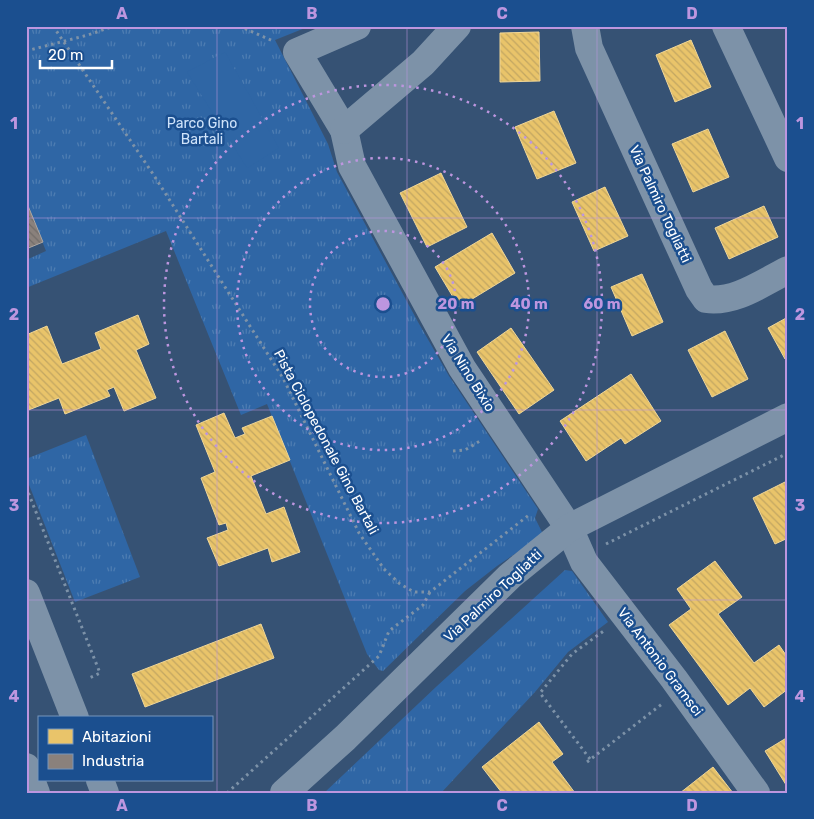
<svg xmlns="http://www.w3.org/2000/svg" width="814" height="819" font-family="Rubik,sans-serif">
	<style>
		.grass { fill: url(#grass-tufts) }
		.pitch { fill: #2f66a5 }
		.homes { fill: url(#homes-back-hatch); stroke: #f0d697 }
		.industry { fill: url(#industry-back-hatch); stroke: #ada7a3 }
		.lines { fill: none; stroke-linecap: round; stroke-linejoin: round }
		.path { stroke: #7d92a8; stroke-width: 3; stroke-dasharray: 2.5 4; stroke-linecap: butt }
		.minor { stroke: #7d92a8; stroke-width: 28 }
		.highway { stroke: #7e92a7; stroke-width: 28 }
		.grid { fill: none; stroke: #bd96df; stroke-width: 1; stroke-opacity: 0.55 }
		.ring { fill: none; stroke: #bd96df; stroke-width: 2.5; stroke-dasharray: 2.5 5 }
		.labels { text-anchor: middle; dominant-baseline: central; stroke-width: 5; stroke-linejoin: round; paint-order: stroke }
		.park-label { font-size: 14px; fill: #cfe3fa; stroke: #1b4f8f }
		.street-label { font-size: 14px; fill: #fff; stroke: #1b4f8f }
		.centre { fill: #bd96df; stroke: #1b4f8f; stroke-width: 2.5 }
		.ring-label { font-size: 15px; text-anchor: middle; font-weight: bold; fill: #bd96df; stroke: #1b4f8f; stroke-width: 5; stroke-linejoin: round; paint-order: stroke }
		.neatline { fill: none; stroke: #bd96df; stroke-width: 2 }
		.grid-label { font-size: 16px; text-anchor: middle; font-weight: bold; fill: #bd96df }
	</style>
	<defs>
		<pattern id="grass-tufts" width="24" height="20" patternUnits="userSpaceOnUse" patternTransform="scale(1.25)"><rect width="24" height="20" fill="#2f66a5"/><path d="M3 7l-1-3M5 7V3M7 7l1-3M15 17l-1-3M17 17v-4M19 17l1-3" fill="none" stroke="#4e7db2"/></pattern>
		<pattern id="homes-back-hatch" width="6" height="6" patternUnits="userSpaceOnUse" patternTransform="scale(1.25)"><rect width="6" height="6" fill="#e9c46a"/><path d="M-1 5l2 2M0 0l6 6M5-1l2 2" fill="none" stroke="#c2a662"/></pattern>
		<pattern id="industry-back-hatch" width="6" height="6" patternUnits="userSpaceOnUse" patternTransform="scale(1.25)"><rect width="6" height="6" fill="#8a817c"/><path d="M-1 5l2 2M0 0l6 6M5-1l2 2" fill="none" stroke="#716c69"/></pattern>
	</defs>
	<rect width="100%" height="100%" fill="#365274"/>
	<!-- grass -->
	<g class="grass">
		<polygon points="26,26 310,26 275,40 328,144 337,172 418,322 449,376 538,509 535,518 542,532 540,537 497,566 465,591 383,671 379,670 367,654 267,404 241,415 166,231 26,288 26,260 46,251 26,201"/>
		<polygon points="86,435 140,577 75,602 26,477 26,459"/>
		<polygon points="565,570 572,571 608,622 568,652 535,692 441,793 324,793 437,686"/>
	</g>
	<!-- pitch -->
	<polygon class="pitch" points="225,52 279,148 247,168 187,72"/>
	<!-- homes -->
	<g class="homes">
		<polygon points="539,32 540,81 500,82 500,33"/>
		<polygon points="691,40 711,87 675,102 656,55"/>
		<polygon points="554,111 576,163 537,179 515,127"/>
		<polygon points="708,129 729,177 693,192 672,144"/>
		<polygon points="441,173 467,227 427,247 400,193"/>
		<polygon points="605,187 628,236 594,251 572,202"/>
		<polygon points="764,206 778,237 729,259 715,228"/>
		<polygon points="492,233 515,273 459,307 435,267"/>
		<polygon points="642,274 663,322 632,336 611,287"/>
		<polygon points="138,315 149,344 136,350 156,398 124,411 114,387 107,390 110,396 65,414 59,398 26,411 26,335 47,326 62,364 101,349 95,333"/>
		<polygon points="788,317 788,358 785,359 768,328"/>
		<polygon points="511,328 554,390 519,414 477,352"/>
		<polygon points="725,331 748,379 712,397 688,350"/>
		<polygon points="631,374 661,421 625,444 621,438 586,461 560,421"/>
		<polygon points="224,413 235,438 245,434 242,428 272,416 290,460 251,476 266,514 284,507 300,552 272,562 268,548 219,566 207,538 228,530 226,523 219,525 201,478 215,472 196,425"/>
		<polygon points="787,481 788,538 775,544 753,498"/>
		<polygon points="715,561 742,597 718,614 754,663 779,645 788,658 788,689 764,707 750,688 728,705 669,625 691,609 677,589"/>
		<polygon points="261,624 274,658 145,707 132,674"/>
		<polygon points="539,722 563,754 552,762 575,793 502,793 482,767"/>
		<polygon points="788,737 788,788 765,751"/>
		<polygon points="713,767 733,793 680,793"/>
	</g>
	<!-- industry -->
	<polygon class="industry" points="26,201 43,242 26,249"/>
	<g class="lines">
		<!-- path -->
		<g class="path">
			<polyline points="53,26 153,174 283,378 359,533 384,569 400,584 414,592 430,592 529,515"/>
			<polyline points="239,26 273,41"/>
			<polyline points="26,51 88,35 114,26"/>
			<polyline points="453,451 465,450 480,441"/>
			<polyline points="26,487 100,673 87,679"/>
			<polyline points="606,544 788,453"/>
			<polyline points="590,759 540,693 572,654 605,630"/>
			<polyline points="587,762 662,704"/>
			<polyline points="227,793 379,656 389,631 423,605 430,592"/>
		</g>
		<!-- minor -->
		<g class="minor">
			<polyline points="357,26 297,52 344,130 352,166 462,368 569,528 584,562 674,679 756,793"/>
			<path d="M585 26 589 48 699 289 706 299C735 303 762 283 788 270"/>
			<polyline points="726,26 788,158"/>
			<polyline points="344,130 423,63 457,26"/>
			<polyline points="26,593 75,718"/>
			<polyline points="100,780 105,793"/>
			<polyline points="284,793 345,738 510,576 569,528 788,417"/>
		</g>
		<!-- highway -->
		<polyline class="highway" points="26,767 36,793"/>
	</g>
	<!-- grid -->
	<path class="grid" d="M217 26V793M407 26V793M597 26V793M26 218H788M26 410H788M26 600H788"/>
	<!-- distance rings -->
	<g class="ring">
		<circle cx="383" cy="304" r="73"/>
		<circle cx="383" cy="304" r="146"/>
		<circle cx="383" cy="304" r="219"/>
	</g>
	<g class="labels">
		<!-- park labels -->
		<g class="park-label">
			<text x="202" y="123">Parco Gino<tspan x="202" dy="16">Bartali</tspan></text>
		</g>
		<!-- street labels -->
		<g class="street-label">
			<text transform="translate(660 204) rotate(65)">Via Palmiro Togliatti</text>
			<text transform="translate(468 373) rotate(58)">Via Nino Bixio</text>
			<text transform="translate(326 442) rotate(62)">Pista Ciclopedonale Gino Bartali</text>
			<text transform="translate(493 596) rotate(-43)">Via Palmiro Togliatti</text>
			<text transform="translate(660 662) rotate(53)">Via Antonio Gramsci</text>
		</g>
	</g>
	<circle cx="383" cy="304" r="8" class="centre"/>
	<g class="ring-label">
		<text x="456" y="309">20 m</text>
		<text x="529" y="309">40 m</text>
		<text x="602" y="309">60 m</text>
	</g>
	<!-- border -->
	<rect width="814" height="819" fill="none" stroke="#1b4f8f" stroke-width="55"/>
	<!-- legend -->
	<rect x="38" y="716" width="175" height="65" fill="#1b4f8f" stroke="#7695bc"/>
	<rect x="48" y="729" width="25" height="15" fill="#e9c46a" stroke="#7695bc"/>
	<text x="82" y="742" font-size="15" fill="#ffffff">Abitazioni</text>
	<rect x="48" y="754" width="25" height="15" fill="#8a817c" stroke="#7695bc"/>
	<text x="82" y="766" font-size="15" fill="#ffffff">Industria</text>
	<!-- scale -->
	<path d="M40 60v8h72v-8" fill="none" stroke="#ffffff" stroke-width="2.5"/>
	<text x="48" y="60" font-size="15" fill="#ffffff" stroke="#1b4f8f" stroke-width="4" paint-order="stroke">20 m</text>
	<rect x="28" y="28" width="758" height="764" class="neatline"/>
	<g class="grid-label">
		<text x="122" y="19">A</text>
		<text x="312" y="19">B</text>
		<text x="502" y="19">C</text>
		<text x="692" y="19">D</text>
		<text x="14" y="129">1</text>
		<text x="800" y="129">1</text>
		<text x="14" y="320">2</text>
		<text x="800" y="320">2</text>
		<text x="14" y="511">3</text>
		<text x="800" y="511">3</text>
		<text x="14" y="702">4</text>
		<text x="800" y="702">4</text>
		<text x="122" y="811">A</text>
		<text x="312" y="811">B</text>
		<text x="502" y="811">C</text>
		<text x="692" y="811">D</text>
	</g>
</svg>
